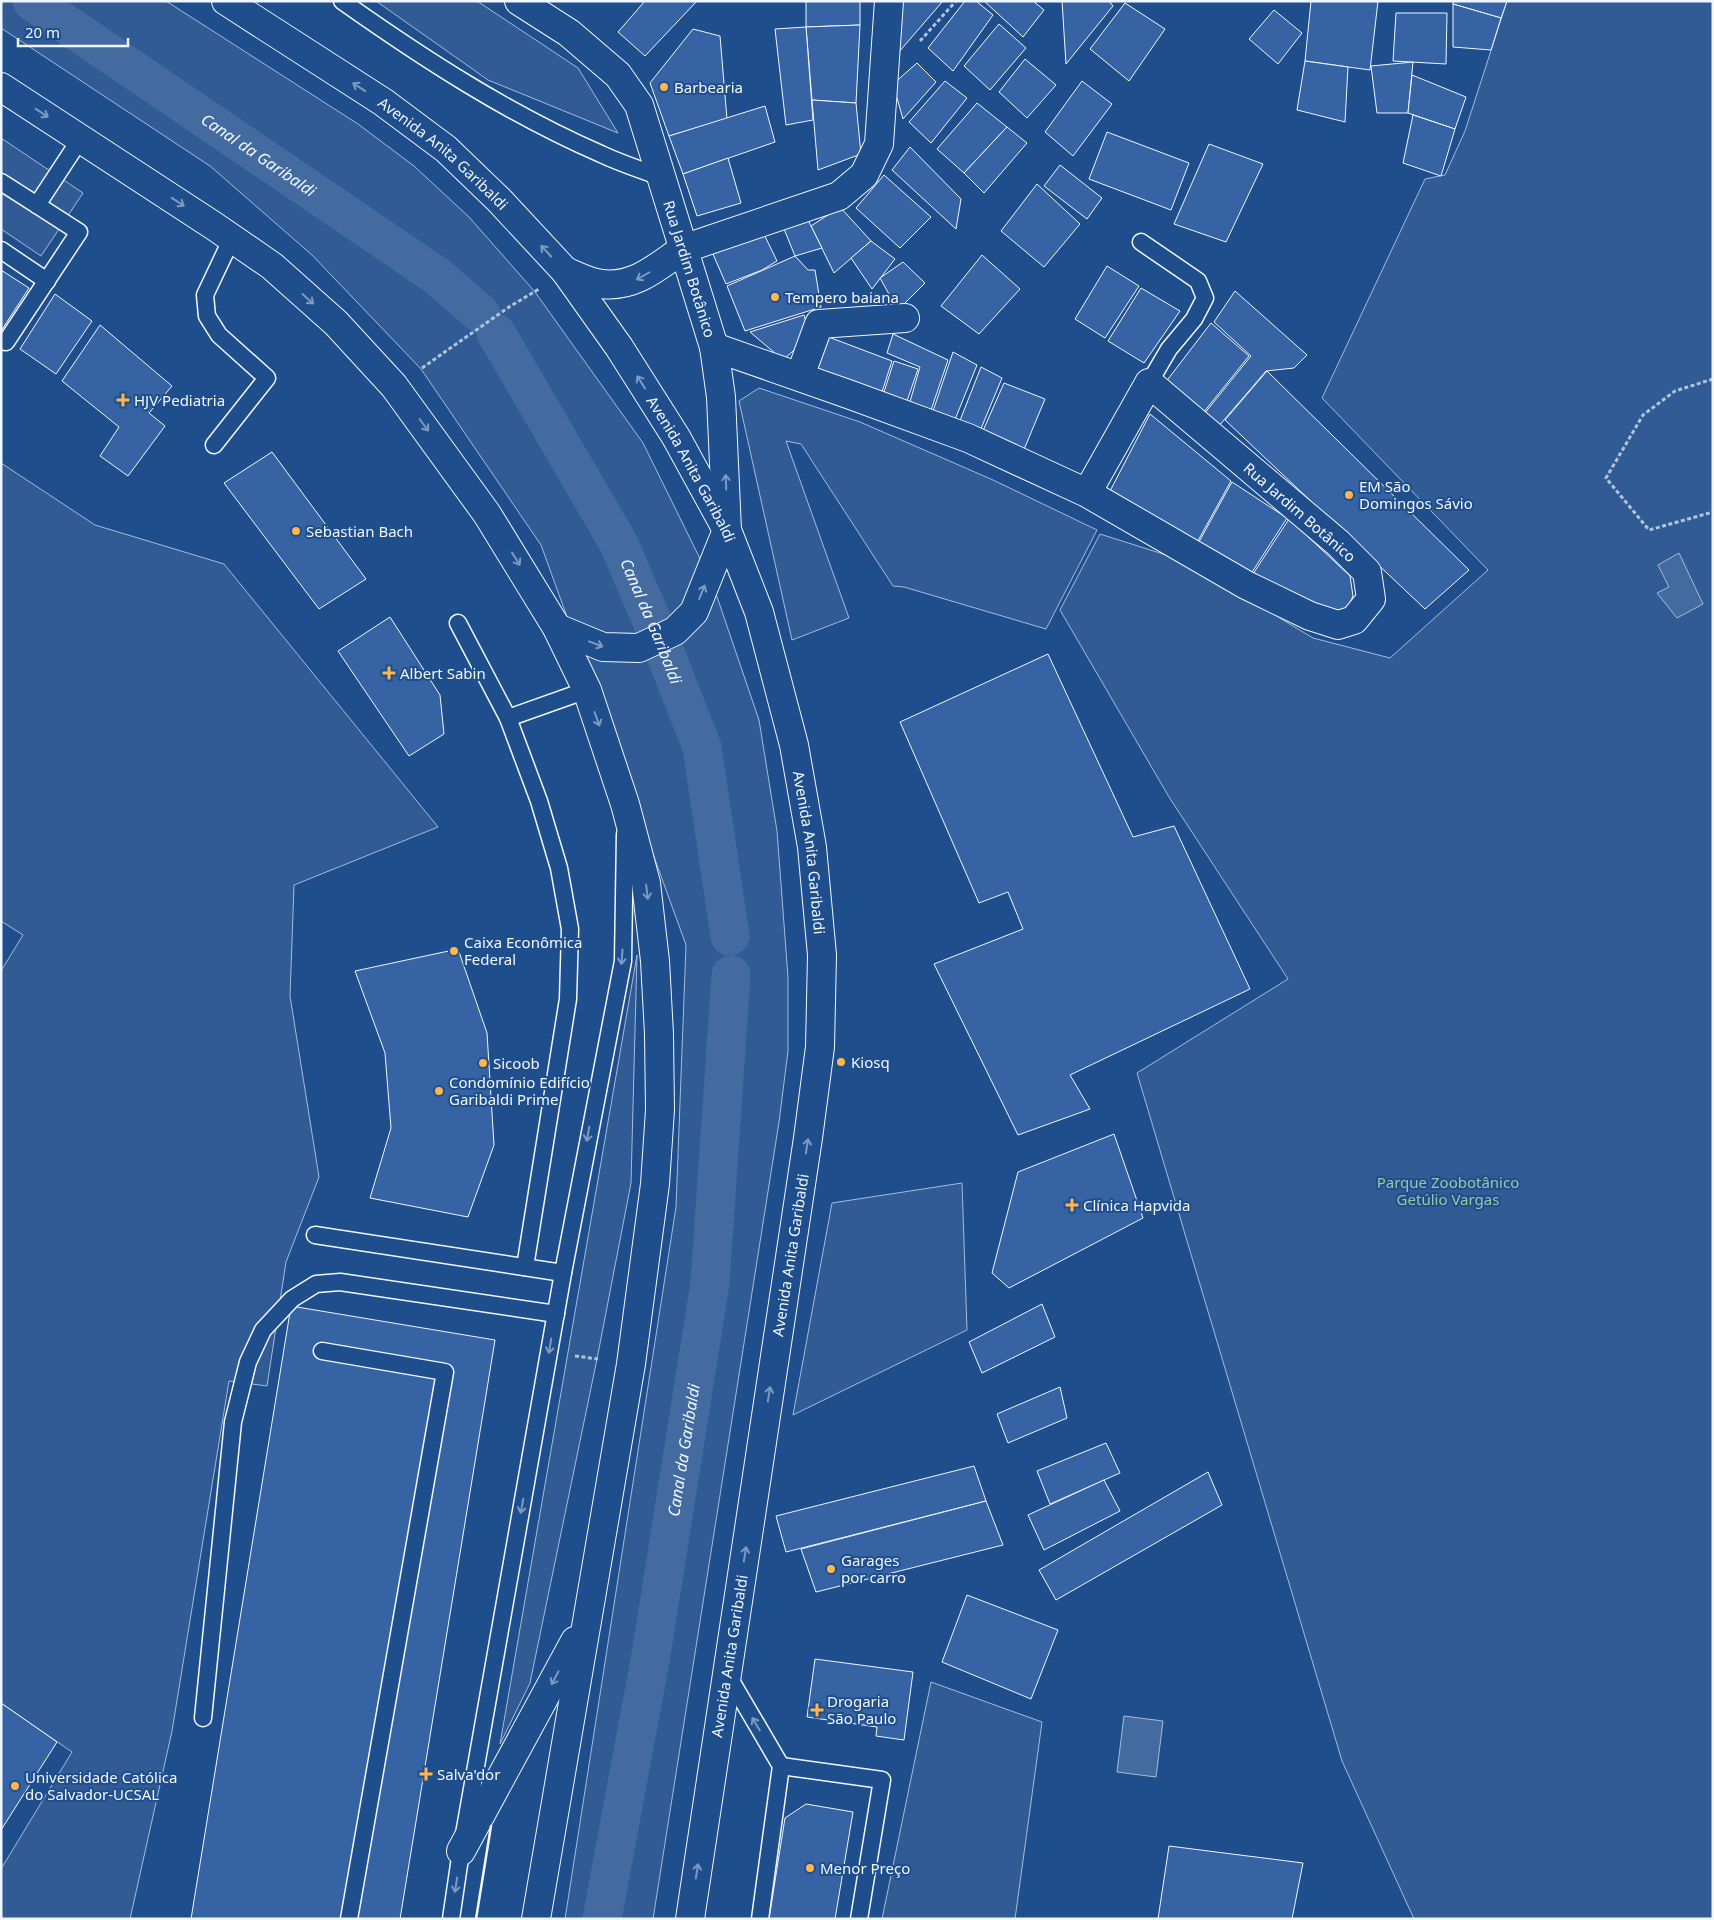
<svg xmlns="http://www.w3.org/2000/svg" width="1714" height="1920" font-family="'Noto Sans',sans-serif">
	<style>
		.built { fill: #305b95; stroke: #a8bbd7 }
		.water { fill: #446ba0; stroke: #a8bbd7 }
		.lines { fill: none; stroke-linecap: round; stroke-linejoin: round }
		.canal { stroke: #446ba0; stroke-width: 39 }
		.building { fill: #3563a3; stroke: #f2f6ff }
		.service-casing { stroke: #f2f6ff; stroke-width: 19 }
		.minor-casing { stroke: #f2f6ff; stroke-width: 30 }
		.tertiary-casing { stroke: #f2f6ff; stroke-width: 30 }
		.primary-casing { stroke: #f2f6ff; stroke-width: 30 }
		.path { stroke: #b3c4dc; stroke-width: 3; stroke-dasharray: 4 2.5; stroke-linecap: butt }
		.service { stroke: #1f4e8c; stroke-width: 16 }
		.minor { stroke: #1f4e8c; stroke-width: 28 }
		.tertiary { stroke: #1f4e8c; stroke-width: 28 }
		.primary { stroke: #1f4e8c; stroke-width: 28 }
		.wall { stroke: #f2f6ff; stroke-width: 2.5 }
		.oneway { stroke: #7e9ac0 }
		.poi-dot { fill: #ffb74d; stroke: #1f4e8c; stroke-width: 2 }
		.labels { text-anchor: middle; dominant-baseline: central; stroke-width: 4; stroke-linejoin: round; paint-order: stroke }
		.poi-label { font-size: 15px; fill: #f2f6ff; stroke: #1f4e8c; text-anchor: start }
		.street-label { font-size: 15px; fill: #f2f6ff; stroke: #1f4e8c }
		.park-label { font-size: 15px; fill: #97c8a6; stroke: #1f4e8c }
		.water-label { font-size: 16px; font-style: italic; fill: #f2f6ff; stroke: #1f4e8c }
	</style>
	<rect width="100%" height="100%" fill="#1f4e8c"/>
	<!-- built -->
	<g class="built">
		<polygon points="1,1 166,1 358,124 414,166 469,217 535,292 643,443 713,585 759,720 777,831 788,977 788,1051 779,1122 653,1919 565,1919 676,1207 686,945 541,545 421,369 312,255 210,166 1,28"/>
		<polygon points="376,1 477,1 578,68 618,133 488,80"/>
		<polygon points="1507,1 1713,1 1713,1919 1414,1919 1342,1761 1137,1073 1288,979 1169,797 1060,610 1100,534 1185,561 1313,638 1390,658 1488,570 1322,398 1425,179 1445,175 1465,131"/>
		<polygon points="1,138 83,193 41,256 1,229"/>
		<polygon points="759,388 860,422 993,480 1097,530 1046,629 904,587 893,586 801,444 786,441 849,618 792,640 739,401"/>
		<polygon points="1,463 95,525 224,564 438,827 294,885 290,996 319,1177 286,1262 267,1386 229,1381 172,1731 130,1919 1,1919 1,1869 72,1752 1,1703 1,971 23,935 1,921"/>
		<polygon points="637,955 631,1183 597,1359 530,1683 500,1744"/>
		<polygon points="962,1183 967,1330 793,1415 832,1203"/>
		<polygon points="931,1682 1042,1722 1015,1919 882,1919"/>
	</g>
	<!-- water -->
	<g class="water">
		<polygon points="1679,553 1703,604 1677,618 1657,593 1669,587 1658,565"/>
		<polygon points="1124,1716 1163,1721 1156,1777 1117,1772"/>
	</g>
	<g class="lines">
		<!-- canal -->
		<g class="canal">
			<path id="s1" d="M32 1 437 276 481 314"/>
			<path id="s2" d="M496 333 619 544 660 640 702 747 730 936"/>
			<path id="s3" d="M602 1919 651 1655 710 1283 731 975"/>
		</g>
	</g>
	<!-- building -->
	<g class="building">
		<polygon points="645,1 697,1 645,56 618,32"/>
		<polygon points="806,1 860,1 860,25 806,27"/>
		<polygon points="898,1 943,1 898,53"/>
		<polygon points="965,1 976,1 993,15 953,71 928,48"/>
		<polygon points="984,1 1033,1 1044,10 1023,37"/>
		<polygon points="1062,1 1109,1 1113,6 1066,64"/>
		<polygon points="1311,1 1378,1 1370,70 1305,61"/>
		<polygon points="1453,1 1507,1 1501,18 1453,4"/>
		<polygon points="1125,3 1165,29 1129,81 1090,49"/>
		<polygon points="1453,4 1501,18 1491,50 1453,47"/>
		<polygon points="1274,10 1302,33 1278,64 1249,39"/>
		<polygon points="1396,13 1447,13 1446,64 1393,61"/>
		<polygon points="999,24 1026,48 990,90 964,66"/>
		<polygon points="860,25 856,103 812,100 806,27"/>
		<polygon points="806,27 813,120 786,125 775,29"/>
		<polygon points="693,29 720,36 727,119 669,136 650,83"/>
		<polygon points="1025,59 1056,85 1027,118 999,92"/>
		<polygon points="1305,61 1348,67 1345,122 1297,110"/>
		<polygon points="1413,62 1408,113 1377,113 1371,66"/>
		<polygon points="917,63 936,82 903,119 893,84"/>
		<polygon points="1412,75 1466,97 1455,129 1408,113"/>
		<polygon points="945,81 967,98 931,143 909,122"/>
		<polygon points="1082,81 1112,104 1073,156 1045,132"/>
		<polygon points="812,100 856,103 861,154 818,170"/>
		<polygon points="977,103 1007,127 964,173 937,149"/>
		<polygon points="765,106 775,142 683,174 669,136"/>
		<polygon points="1413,115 1455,129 1441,176 1403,163"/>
		<polygon points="1007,127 1027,143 984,193 964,173"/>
		<polygon points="1107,132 1189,163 1171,210 1089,179"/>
		<polygon points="1209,144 1263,164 1226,242 1174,224"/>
		<polygon points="910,147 961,199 956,229 892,170"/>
		<polygon points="728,158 741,203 697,216 683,174"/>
		<polygon points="1060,165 1102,198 1087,219 1044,186"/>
		<polygon points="884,175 931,217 900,248 856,208"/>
		<polygon points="1037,184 1080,224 1044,267 1001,231"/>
		<polygon points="840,207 871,241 834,273 811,226"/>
		<polygon points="805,214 822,248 795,256 782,224"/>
		<polygon points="761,228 777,261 762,270 726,284 709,245"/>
		<polygon points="871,241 895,259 872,289 851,258"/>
		<polygon points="982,255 1020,289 979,334 941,306"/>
		<polygon points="795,256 808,270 815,270 821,307 745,331 727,286"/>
		<polygon points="903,262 925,283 898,310 880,278"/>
		<polygon points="1107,266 1139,286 1105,338 1075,319"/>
		<polygon points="1,270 29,288 1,331"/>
		<polygon points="1141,288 1180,311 1144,363 1108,341"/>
		<polygon points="1235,291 1307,355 1294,368 1266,371 1218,427 1204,414 1251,356 1214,322"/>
		<polygon points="55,294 92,321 56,374 20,349"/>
		<polygon points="804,315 810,336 783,360 750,332"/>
		<polygon points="1211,323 1249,356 1203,413 1165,383"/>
		<polygon points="100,325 172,386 149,413 165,426 128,476 100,456 119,427 62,381"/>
		<polygon points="893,334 948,360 930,413 909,405 920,367 887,353"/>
		<polygon points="826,336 892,361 881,395 813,372"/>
		<polygon points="953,352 977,365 954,422 932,414"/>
		<polygon points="894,361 918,369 906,404 883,395"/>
		<polygon points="981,367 1002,378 980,431 959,423"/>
		<polygon points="1267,371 1469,570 1425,609 1225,420"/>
		<polygon points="1004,383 1045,399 1023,452 982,433"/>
		<polygon points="1150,414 1231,481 1194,548 1109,493"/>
		<polygon points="272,452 366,579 319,609 224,483"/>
		<polygon points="1232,482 1287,518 1247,580 1195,549"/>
		<polygon points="1289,519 1350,576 1353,596 1348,607 1335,614 1249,580"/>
		<polygon points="390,617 440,695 444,734 409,756 338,651"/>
		<polygon points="1048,654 1133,837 1174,826 1250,989 1070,1075 1090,1109 1018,1135 934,964 1023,929 1008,892 979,903 900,722"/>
		<polygon points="458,949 487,1033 494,1145 468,1217 370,1198 391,1128 385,1053 355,971"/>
		<polygon points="1114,1134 1143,1218 1009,1288 992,1273 1018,1172"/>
		<polygon points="1042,1304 1055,1337 982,1373 969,1342"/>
		<polygon points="291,1306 495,1340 400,1919 191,1919"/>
		<polygon points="1060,1387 1067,1418 1008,1443 997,1414"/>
		<polygon points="1106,1443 1120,1473 1050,1504 1037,1471"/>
		<polygon points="974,1466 986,1501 786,1552 776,1516"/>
		<polygon points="1208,1472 1222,1505 1056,1600 1039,1570"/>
		<polygon points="1104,1480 1120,1511 1044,1550 1028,1515"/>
		<polygon points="986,1501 1003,1545 816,1592 801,1549"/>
		<polygon points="967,1595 1058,1630 1031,1699 942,1662"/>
		<polygon points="815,1659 913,1672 904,1740 876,1736 877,1727 807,1717"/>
		<polygon points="1,1703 57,1742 1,1830"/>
		<polygon points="806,1804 853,1812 835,1919 769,1919 785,1818"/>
		<polygon points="1169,1846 1303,1863 1292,1919 1158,1919"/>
	</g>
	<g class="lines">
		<defs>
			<g id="service">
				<path d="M342 1C424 59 509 114 601 154 620 163 641 170 661 177"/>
				<polyline points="1,182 37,205 81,138"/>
				<polyline points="1141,242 1198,281 1205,298 1194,319 1169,349 1149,383"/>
				<polyline points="1,250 47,281"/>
				<polyline points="6,342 79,232 37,205"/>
				<polyline points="214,445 267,378 219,335 207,316 205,295 232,238"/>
				<polyline points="458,623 508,718 539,801 559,868 570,929 568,999 525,1267"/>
				<polyline points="508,718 587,690"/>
				<polyline points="315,1235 563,1273"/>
				<polyline points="322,1351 445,1372 349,1919"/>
				<polyline points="727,1674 781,1766 760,1919"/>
				<polyline points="203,1718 233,1422 248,1362 263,1330 292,1299 316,1284 340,1282 556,1314"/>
				<polyline points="781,1766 882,1780 859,1919"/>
				<polyline points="451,1919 461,1851 563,1273 623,961 625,834"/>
			</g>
			<g id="minor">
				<polyline points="683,249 839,196 864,175 879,144 889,1"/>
				<polyline points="714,347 848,394 968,438 1087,493 1246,585 1310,616 1338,625 1354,620 1371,599 1367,572 1338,543 1149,383 1087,493"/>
				<polyline points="800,376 819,324 905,318"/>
			</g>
			<g id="tertiary">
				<path id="s4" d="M519 1 569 33 618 75 639 105 714 347"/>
			</g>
			<g id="primary">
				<path id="s5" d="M226 1 383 102 446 149 499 200 565 271 619 347 676 437 727 530 759 612 794 745 812 847 822 955 820 1047 808 1138 690 1919"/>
				<polyline points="1,87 214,226 272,266 336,323 394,386 487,514 557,628 587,690 625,804 646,883 655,961 659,1034 660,1110 655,1184 631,1364 536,1919"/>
				<path d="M565 271C577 276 590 283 602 284 635 288 658 266 683 249"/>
				<polyline points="557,628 603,647 639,648 675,631 694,612 727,530 721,397 714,347"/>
				<polyline points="461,1851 575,1641"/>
			</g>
		</defs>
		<!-- service casing -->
		<use href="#service" class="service-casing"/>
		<!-- minor casing -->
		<use href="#minor" class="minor-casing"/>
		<!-- tertiary casing -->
		<use href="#tertiary" class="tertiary-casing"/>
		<!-- primary casing -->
		<use href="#primary" class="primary-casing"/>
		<!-- path -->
		<g class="path">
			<polyline points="920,41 956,1"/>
			<polyline points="422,368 509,307 539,289"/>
			<polyline points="1713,379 1675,391 1643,415 1606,478 1649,530 1713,512"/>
			<polyline points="575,1356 598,1359"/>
		</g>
		<!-- service -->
		<use href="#service" class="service"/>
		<!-- minor -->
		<use href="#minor" class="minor"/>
		<!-- tertiary -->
		<use href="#tertiary" class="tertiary"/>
		<!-- primary -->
		<use href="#primary" class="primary"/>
		<!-- wall -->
		<polyline class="wall" points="476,1919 491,1826"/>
	</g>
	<!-- one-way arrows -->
	<defs><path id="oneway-shaft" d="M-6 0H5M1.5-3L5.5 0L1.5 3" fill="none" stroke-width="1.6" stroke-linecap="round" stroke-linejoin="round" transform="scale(1.25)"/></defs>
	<g class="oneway">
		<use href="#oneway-shaft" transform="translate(359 87) rotate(-147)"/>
		<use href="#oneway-shaft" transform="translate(42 113) rotate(33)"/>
		<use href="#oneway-shaft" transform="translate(178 202) rotate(33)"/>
		<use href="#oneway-shaft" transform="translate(546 251) rotate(-133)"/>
		<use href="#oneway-shaft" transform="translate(643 276) rotate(150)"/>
		<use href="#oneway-shaft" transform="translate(308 299) rotate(42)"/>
		<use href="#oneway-shaft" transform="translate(641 382) rotate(-122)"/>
		<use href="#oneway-shaft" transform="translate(424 425) rotate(53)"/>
		<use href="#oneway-shaft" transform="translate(726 482) rotate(-92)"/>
		<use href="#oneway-shaft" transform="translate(516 559) rotate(58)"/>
		<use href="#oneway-shaft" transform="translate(702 592) rotate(-68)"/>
		<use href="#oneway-shaft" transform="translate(596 644) rotate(21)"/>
		<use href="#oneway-shaft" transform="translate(597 719) rotate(70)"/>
		<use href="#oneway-shaft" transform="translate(647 892) rotate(83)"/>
		<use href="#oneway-shaft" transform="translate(622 957) rotate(94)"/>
		<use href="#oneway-shaft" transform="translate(588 1134) rotate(100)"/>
		<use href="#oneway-shaft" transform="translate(807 1146) rotate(-81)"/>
		<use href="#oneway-shaft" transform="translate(550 1346) rotate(99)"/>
		<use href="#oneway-shaft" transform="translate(769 1394) rotate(-81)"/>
		<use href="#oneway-shaft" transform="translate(522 1506) rotate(100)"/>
		<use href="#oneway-shaft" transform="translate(745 1554) rotate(-81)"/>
		<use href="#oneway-shaft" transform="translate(555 1678) rotate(118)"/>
		<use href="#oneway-shaft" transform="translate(756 1724) rotate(-121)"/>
		<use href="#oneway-shaft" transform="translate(697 1871) rotate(-81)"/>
		<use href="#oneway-shaft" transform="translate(456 1885) rotate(99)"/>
	</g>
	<!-- markers -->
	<g class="poi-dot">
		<circle cx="664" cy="87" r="5"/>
		<circle cx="775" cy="297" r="5"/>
		<path d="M120.5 392.5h5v5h5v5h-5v5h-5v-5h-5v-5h5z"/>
		<circle cx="1349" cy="495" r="5"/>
		<circle cx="296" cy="531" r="5"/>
		<path d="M386.5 665.5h5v5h5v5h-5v5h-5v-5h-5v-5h5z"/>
		<circle cx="454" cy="951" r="5"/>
		<circle cx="841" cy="1062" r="5"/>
		<circle cx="483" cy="1063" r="5"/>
		<circle cx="439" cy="1091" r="5"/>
		<path d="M1069.5 1197.5h5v5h5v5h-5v5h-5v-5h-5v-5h5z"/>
		<circle cx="831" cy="1569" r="5"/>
		<path d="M814.5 1702.5h5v5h5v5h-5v5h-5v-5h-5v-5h5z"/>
		<path d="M423.5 1766.5h5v5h5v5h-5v5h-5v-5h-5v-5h5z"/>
		<circle cx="15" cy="1786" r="5"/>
		<circle cx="810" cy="1868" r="5"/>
	</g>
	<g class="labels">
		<!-- poi labels -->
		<g class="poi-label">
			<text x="674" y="87">Barbearia</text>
			<text x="785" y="297">Tempero baiana</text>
			<text x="134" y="400">HJV Pediatria</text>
			<text x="1359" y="486">EM São<tspan x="1359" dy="17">Domingos Sávio</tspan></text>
			<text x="306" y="531">Sebastian Bach</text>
			<text x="400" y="673">Albert Sabin</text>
			<text x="464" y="942">Caixa Econômica<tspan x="464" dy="17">Federal</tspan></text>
			<text x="851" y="1062">Kiosq</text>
			<text x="493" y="1063">Sicoob</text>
			<text x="449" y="1082">Condomínio Edifício<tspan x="449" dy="17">Garibaldi Prime</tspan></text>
			<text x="1083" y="1205">Clínica Hapvida</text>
			<text x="841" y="1560">Garages<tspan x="841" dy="17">por carro</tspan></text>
			<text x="827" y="1701">Drogaria<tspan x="827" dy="17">São Paulo</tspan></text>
			<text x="437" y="1774">Salva'dor</text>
			<text x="25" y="1777">Universidade Católica<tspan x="25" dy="17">do Salvador-UCSAL</tspan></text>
			<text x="820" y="1868">Menor Preço</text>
		</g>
		<!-- street labels -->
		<g class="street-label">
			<text stroke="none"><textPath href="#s5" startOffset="266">Avenida Anita Garibaldi</textPath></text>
			<text stroke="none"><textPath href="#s4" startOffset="332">Rua Jardim Botânico</textPath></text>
			<text stroke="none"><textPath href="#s5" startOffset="671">Avenida Anita Garibaldi</textPath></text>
			<text transform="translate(1300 512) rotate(41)">Rua Jardim Botânico</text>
			<text stroke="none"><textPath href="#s5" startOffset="1076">Avenida Anita Garibaldi</textPath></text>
			<text transform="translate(790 1255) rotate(-81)">Avenida Anita Garibaldi</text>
			<text transform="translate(729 1656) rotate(-81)">Avenida Anita Garibaldi</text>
		</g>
		<!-- park labels -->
		<g class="park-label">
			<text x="1448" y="1182">Parque Zoobotânico<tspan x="1448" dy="17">Getúlio Vargas</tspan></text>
		</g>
		<!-- water labels -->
		<g class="water-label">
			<text stroke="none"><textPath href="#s1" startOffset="274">Canal da Garibaldi</textPath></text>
			<text stroke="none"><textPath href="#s2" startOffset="328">Canal da Garibaldi</textPath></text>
			<text stroke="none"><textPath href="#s3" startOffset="476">Canal da Garibaldi</textPath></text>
		</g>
	</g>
	<!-- border -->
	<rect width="1714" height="1920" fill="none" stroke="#f2f6ff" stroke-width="5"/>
	<!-- scale -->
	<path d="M18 38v8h110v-8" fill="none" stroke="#f2f6ff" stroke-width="2.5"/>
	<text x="25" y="38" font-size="15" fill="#f2f6ff" stroke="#1f4e8c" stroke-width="4" paint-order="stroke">20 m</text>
</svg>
